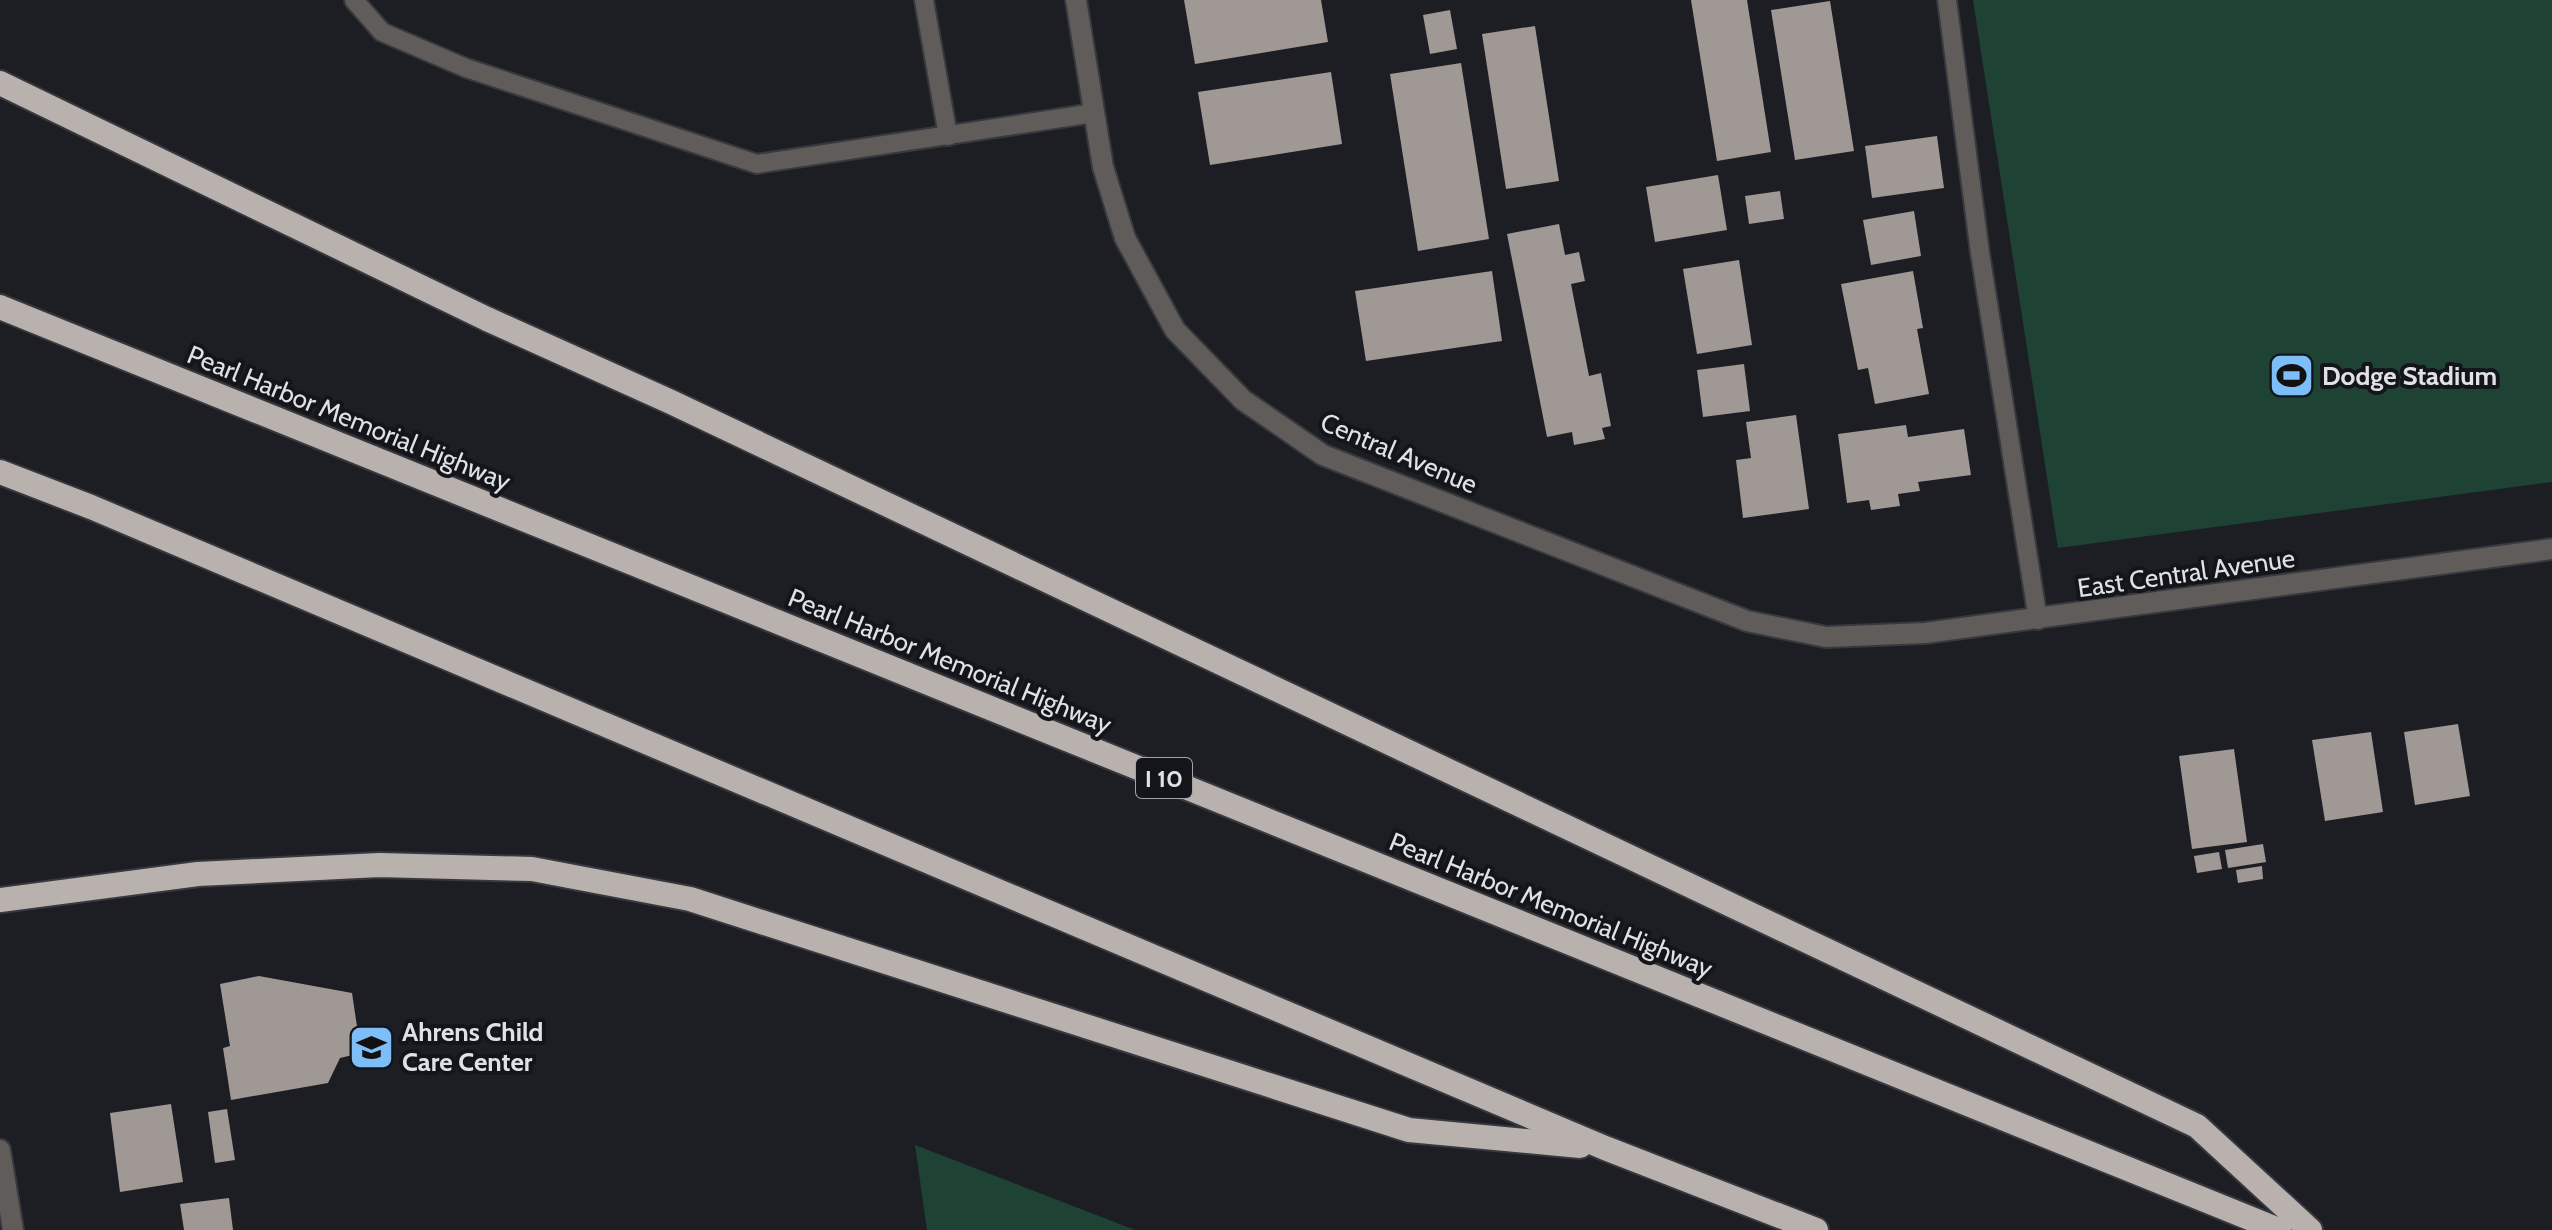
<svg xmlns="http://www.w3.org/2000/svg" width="2552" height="1230" font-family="Cabin,sans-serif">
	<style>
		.green { fill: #1e4334 }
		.building { fill: #a09894 }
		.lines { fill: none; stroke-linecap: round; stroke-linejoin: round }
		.service-casing { stroke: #38393f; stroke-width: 22 }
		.minor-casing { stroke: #38393f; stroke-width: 24 }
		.tertiary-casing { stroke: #38393f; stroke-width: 24 }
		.motorway-casing { stroke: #38393f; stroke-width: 28 }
		.service { stroke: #5f5c5a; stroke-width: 18 }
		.minor { stroke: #5f5c5a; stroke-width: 20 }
		.tertiary { stroke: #5f5c5a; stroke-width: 20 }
		.motorway { stroke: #b9b1ad; stroke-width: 24 }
		.labels { text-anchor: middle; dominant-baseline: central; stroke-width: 8; stroke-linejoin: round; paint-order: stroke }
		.shield { fill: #14151a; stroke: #a3a4a8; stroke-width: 2 }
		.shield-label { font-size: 24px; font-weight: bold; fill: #e0e1e5 }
		.poi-label { font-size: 26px; font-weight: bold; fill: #e0e1e5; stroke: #14151a; text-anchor: start }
		.street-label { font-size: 26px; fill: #e0e1e5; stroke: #14151a }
	</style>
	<rect width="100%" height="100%" fill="#1d1e24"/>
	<!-- green -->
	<g class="green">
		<polygon points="1973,0 2552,0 2552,482 2058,548"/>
		<polygon points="915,1145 1135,1230 927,1230"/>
	</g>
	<!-- building -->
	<g class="building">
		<polygon points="1184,0 1321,0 1328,42 1195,64"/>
		<polygon points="1691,0 1747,0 1771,152 1717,161"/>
		<polygon points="1830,1 1854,151 1795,160 1771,10"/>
		<polygon points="1450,10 1457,49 1430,54 1423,15"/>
		<polygon points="1535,26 1559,181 1506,189 1482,34"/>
		<polygon points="1461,63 1489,239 1418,251 1390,74"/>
		<polygon points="1331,72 1342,144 1210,165 1198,92"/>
		<polygon points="1937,136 1944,188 1872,198 1865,146"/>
		<polygon points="1718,175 1727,230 1655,242 1646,187"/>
		<polygon points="1780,191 1784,219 1749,224 1745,196"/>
		<polygon points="1914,211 1921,256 1871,265 1863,220"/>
		<polygon points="1559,224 1565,255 1579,252 1585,281 1571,284 1589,376 1601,373 1611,426 1602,428 1605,439 1574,445 1572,432 1547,437 1507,234"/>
		<polygon points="1739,260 1752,345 1697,354 1683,269"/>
		<polygon points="1492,271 1502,341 1366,361 1355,291"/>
		<polygon points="1913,271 1923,328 1917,329 1929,394 1875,404 1868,368 1858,370 1841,284"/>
		<polygon points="1744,364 1750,411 1703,417 1697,370"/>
		<polygon points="1796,415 1809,509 1743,518 1736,460 1751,458 1746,422"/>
		<polygon points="1906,425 1908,437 1964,429 1971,475 1918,482 1920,491 1898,494 1900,506 1871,510 1869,500 1847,503 1838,434"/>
		<polygon points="2458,724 2470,796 2415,805 2404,732"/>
		<polygon points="2371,732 2383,812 2325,821 2312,740"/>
		<polygon points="2234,749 2247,842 2192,849 2179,756"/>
		<polygon points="2263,844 2266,862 2228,868 2225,850"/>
		<polygon points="2219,852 2222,869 2197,873 2194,856"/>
		<polygon points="2262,866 2263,879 2238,883 2236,870"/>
		<polygon points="259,976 352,993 361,1053 340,1058 328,1083 231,1100 223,1048 230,1046 220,984"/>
		<polygon points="171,1104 183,1182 120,1192 110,1113"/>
		<polygon points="227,1109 235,1160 215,1163 208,1112"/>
		<polygon points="229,1198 233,1230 184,1230 180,1204"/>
	</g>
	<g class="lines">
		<defs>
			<g id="service">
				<polyline points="354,0 382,32 466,68 757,164 1094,113"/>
				<polyline points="924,0 948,136"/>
				<polyline points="1947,0 1980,253 2038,620"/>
			</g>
			<polyline id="minor" points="1076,0 1103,167 1125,238 1175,330 1243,400 1323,455 1747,621 1826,637 1925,633 2552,549"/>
			<polyline id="tertiary" points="0,1150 13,1230"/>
			<g id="motorway">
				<polyline points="0,83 487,319 671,402 2197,1126 2310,1230"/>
				<polyline points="0,307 2279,1230"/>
				<polyline points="0,472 91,507 1605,1148 1816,1230"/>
				<polyline points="0,900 198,874 379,865 532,869 690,899 1409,1130 1580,1146"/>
			</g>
		</defs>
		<!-- service casing -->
		<use href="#service" class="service-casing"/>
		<!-- minor casing -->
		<use href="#minor" class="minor-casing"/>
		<!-- tertiary casing -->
		<use href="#tertiary" class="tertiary-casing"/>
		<!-- motorway casing -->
		<use href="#motorway" class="motorway-casing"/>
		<!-- service -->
		<use href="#service" class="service"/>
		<!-- minor -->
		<use href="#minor" class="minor"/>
		<!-- tertiary -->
		<use href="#tertiary" class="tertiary"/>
		<!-- motorway -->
		<use href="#motorway" class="motorway"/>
	</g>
	<!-- icons -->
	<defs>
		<symbol id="stadium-square" viewBox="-11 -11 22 22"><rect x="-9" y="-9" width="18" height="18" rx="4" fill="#7dbef9" stroke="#14151a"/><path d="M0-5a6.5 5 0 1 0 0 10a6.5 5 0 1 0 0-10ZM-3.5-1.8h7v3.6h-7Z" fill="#111"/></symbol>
		<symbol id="school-square" viewBox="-11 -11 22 22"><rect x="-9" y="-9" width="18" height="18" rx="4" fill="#7dbef9" stroke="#14151a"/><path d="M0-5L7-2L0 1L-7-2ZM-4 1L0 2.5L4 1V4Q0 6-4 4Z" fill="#111"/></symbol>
	</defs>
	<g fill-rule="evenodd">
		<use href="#stadium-square" x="2266" y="350" width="51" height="51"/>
		<use href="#school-square" x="346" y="1022" width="51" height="51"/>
	</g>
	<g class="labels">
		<!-- shield labels -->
		<rect class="shield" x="1136" y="758" width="56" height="40" rx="6"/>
		<g class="shield-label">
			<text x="1164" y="778">I 10</text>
		</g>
		<!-- poi labels -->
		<g class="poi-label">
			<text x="2322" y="376">Dodge Stadium</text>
			<text x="402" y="1032">Ahrens Child<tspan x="402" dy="30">Care Center</tspan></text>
		</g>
		<!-- street labels -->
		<g class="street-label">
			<text transform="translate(349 418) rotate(22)">Pearl Harbor Memorial Highway</text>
			<text transform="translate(1399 453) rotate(23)">Central Avenue</text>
			<text transform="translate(2186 573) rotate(-8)">East Central Avenue</text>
			<text transform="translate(950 661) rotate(22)">Pearl Harbor Memorial Highway</text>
			<text transform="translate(1551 905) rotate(22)">Pearl Harbor Memorial Highway</text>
		</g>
	</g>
</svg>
